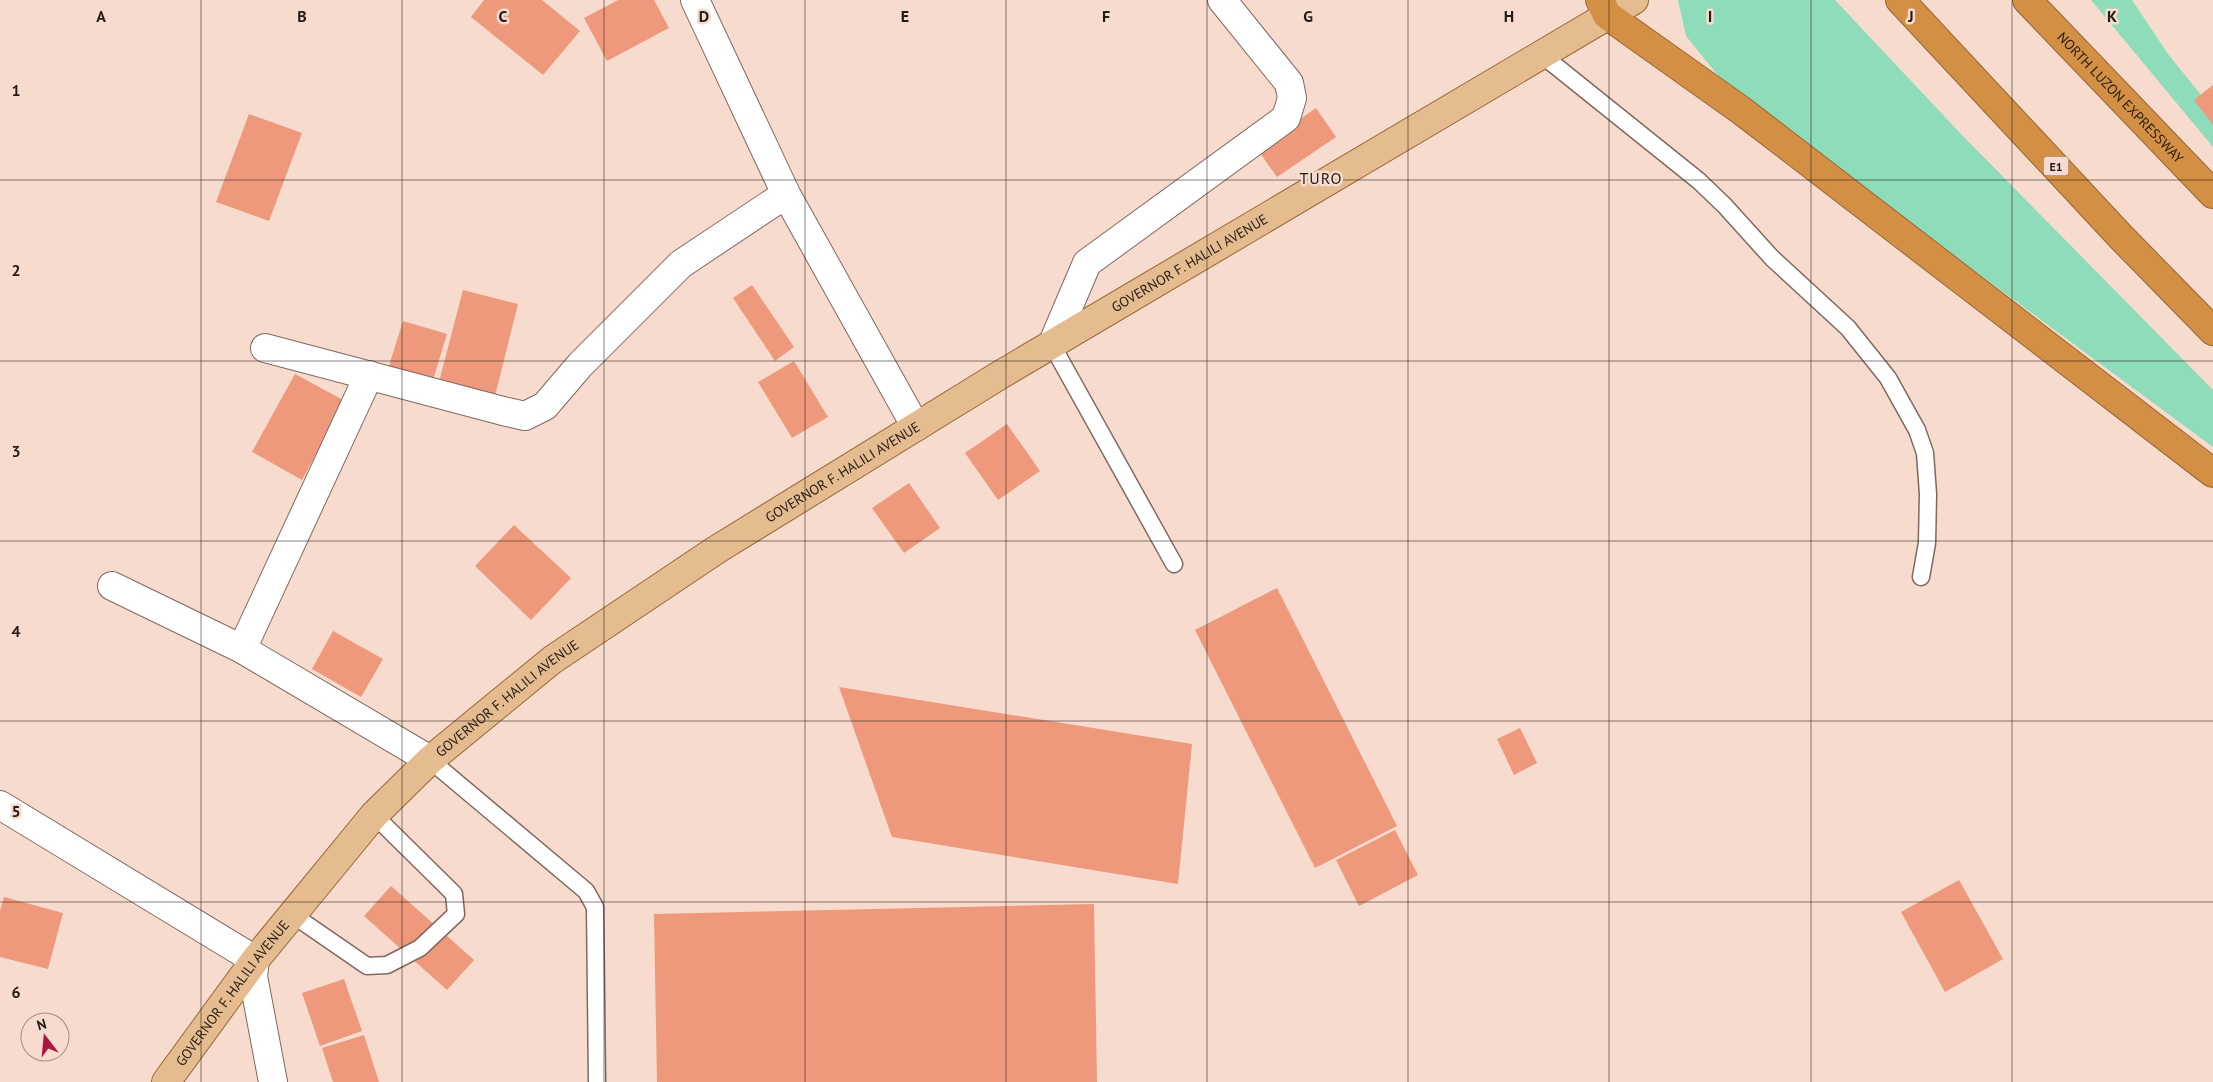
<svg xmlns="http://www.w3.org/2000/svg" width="2213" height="1082" font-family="'PT Sans',sans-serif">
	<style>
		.green { fill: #8fdcba }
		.building { fill: #ee997b }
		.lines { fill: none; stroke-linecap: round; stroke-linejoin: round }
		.lane-casing { stroke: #81685e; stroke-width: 19 }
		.street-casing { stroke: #81685e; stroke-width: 30 }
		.primary-casing { stroke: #966734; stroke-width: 30 }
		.highway-casing { stroke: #966734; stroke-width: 30 }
		.lane { stroke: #fff; stroke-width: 16 }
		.street { stroke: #fff; stroke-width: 28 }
		.primary { stroke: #e5bc8f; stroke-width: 28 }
		.highway { stroke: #d39044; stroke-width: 28 }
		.grid { fill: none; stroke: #251b17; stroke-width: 1; stroke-opacity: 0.55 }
		.labels { text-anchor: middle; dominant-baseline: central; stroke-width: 5; stroke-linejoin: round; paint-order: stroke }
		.shield { fill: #f7dbcf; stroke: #64554e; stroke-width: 1 }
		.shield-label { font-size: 12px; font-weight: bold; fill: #251b17 }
		.street-label { font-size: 14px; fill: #251b17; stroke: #f7dbcf }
		.quarter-label { font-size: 16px; letter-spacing: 1px; fill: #251b17; stroke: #f7dbcf }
		.grid-label { font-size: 16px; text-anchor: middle; font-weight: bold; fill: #251b17; stroke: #f7dbcf; stroke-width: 5; stroke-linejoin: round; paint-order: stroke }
	</style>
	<rect width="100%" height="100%" fill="#f7dbcf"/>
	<!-- green -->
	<g class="green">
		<polygon points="1678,0 1835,0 1961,134 2213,390 2213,447 1964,263 1767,122 1716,73 1686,36"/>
		<polygon points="2091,0 2132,0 2168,54 2213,110 2213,147"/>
	</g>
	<!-- building -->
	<g class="building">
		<polygon points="484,0 542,0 580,31 543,75 471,17"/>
		<polygon points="618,0 654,0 669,28 607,61 584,18"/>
		<polygon points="2213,85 2213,125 2194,100"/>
		<polygon points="1316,108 1336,137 1277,177 1257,149"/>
		<polygon points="249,114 302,133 269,221 216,202"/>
		<polygon points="752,285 794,347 775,361 733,298"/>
		<polygon points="463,290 518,304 495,396 439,382"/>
		<polygon points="403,321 447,334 432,383 388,369"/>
		<polygon points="794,361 828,417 792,438 758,382"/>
		<polygon points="295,374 345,401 302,480 252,452"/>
		<polygon points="1007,424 1040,471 998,500 965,453"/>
		<polygon points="909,483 940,528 904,553 872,508"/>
		<polygon points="514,525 571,578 531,620 475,566"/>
		<polygon points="1277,588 1397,826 1315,868 1195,630"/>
		<polygon points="333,631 383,659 361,697 312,669"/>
		<polygon points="839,687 1192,744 1178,884 892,837"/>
		<polygon points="1520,728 1537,763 1514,775 1497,739"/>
		<polygon points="1395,830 1418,875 1359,906 1336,860"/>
		<polygon points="1959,880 2003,959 1945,992 1901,912"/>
		<polygon points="391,886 474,960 447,990 364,916"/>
		<polygon points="4,897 63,913 48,969 0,957 0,911"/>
		<polygon points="1094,904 1097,1082 657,1082 654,914"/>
		<polygon points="344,979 362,1031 320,1046 302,993"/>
		<polygon points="364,1035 379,1082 333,1082 322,1048"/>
	</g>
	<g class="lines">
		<defs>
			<g id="lane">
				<polyline points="1542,55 1699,181 1725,206 1772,258 1848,328 1888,378 1917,430 1925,453 1928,494 1927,543 1921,577"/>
				<polyline points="1052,345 1174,564"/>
				<polyline points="430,760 586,891 595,907 597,1082"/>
				<polyline points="293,915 367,966 387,965 420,948 456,914 454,894 374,815"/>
			</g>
			<g id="street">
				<polyline points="695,0 786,194 916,427"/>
				<polyline points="1052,345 1087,263 1286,118 1292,98 1289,83 1222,0"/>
				<polyline points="265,348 503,411 525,416 545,406 580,365 681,264 786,194"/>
				<polyline points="112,586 242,649 430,760"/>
				<polyline points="242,649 369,375"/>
				<polyline points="0,805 255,960 253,976 273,1082"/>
			</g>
			<g id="primary">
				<path id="s1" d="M166 1082 255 960 374 815 430 760 552 660 716 550 1000 375 1634 0"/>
			</g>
			<g id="highway">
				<polyline points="1600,0 1607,15 1742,111 2213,473"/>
				<polyline points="1900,0 2121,237 2213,331"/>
				<path id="s2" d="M2027 0 2213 194"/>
			</g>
		</defs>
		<!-- lane casing -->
		<use href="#lane" class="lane-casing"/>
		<!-- street casing -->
		<use href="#street" class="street-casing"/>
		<!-- primary casing -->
		<use href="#primary" class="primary-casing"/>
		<!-- highway casing -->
		<use href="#highway" class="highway-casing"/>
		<!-- lane -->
		<use href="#lane" class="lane"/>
		<!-- street -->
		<use href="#street" class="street"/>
		<!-- primary -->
		<use href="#primary" class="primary"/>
		<!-- highway -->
		<use href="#highway" class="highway"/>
	</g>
	<!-- grid -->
	<path class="grid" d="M201 0V1082M402 0V1082M604 0V1082M805 0V1082M1006 0V1082M1207 0V1082M1408 0V1082M1609 0V1082M1811 0V1082M2012 0V1082M0 180H2213M0 361H2213M0 541H2213M0 721H2213M0 902H2213"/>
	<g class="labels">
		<!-- shield labels -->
		<rect class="shield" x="2043.5" y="156.5" width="25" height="19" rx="4"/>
		<g class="shield-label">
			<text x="2056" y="166">E1</text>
		</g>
		<!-- street labels -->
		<g class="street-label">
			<text stroke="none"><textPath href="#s2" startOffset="135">NORTH LUZON EXPRESSWAY</textPath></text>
			<text stroke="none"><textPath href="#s1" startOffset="1326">GOVERNOR F. HALILI AVENUE</textPath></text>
			<text stroke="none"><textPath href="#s1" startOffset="921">GOVERNOR F. HALILI AVENUE</textPath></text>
			<text stroke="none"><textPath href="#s1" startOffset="516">GOVERNOR F. HALILI AVENUE</textPath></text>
			<text stroke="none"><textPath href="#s1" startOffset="111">GOVERNOR F. HALILI AVENUE</textPath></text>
		</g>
		<!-- quarter labels -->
		<g class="quarter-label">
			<text x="1321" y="178">TURO</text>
		</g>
	</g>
	<g class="grid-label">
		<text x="101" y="22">A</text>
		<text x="302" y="22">B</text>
		<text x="503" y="22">C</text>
		<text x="704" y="22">D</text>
		<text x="905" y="22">E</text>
		<text x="1106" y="22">F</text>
		<text x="1308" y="22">G</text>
		<text x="1509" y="22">H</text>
		<text x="1710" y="22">I</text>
		<text x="1911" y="22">J</text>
		<text x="2112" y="22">K</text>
		<text x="16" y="96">1</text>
		<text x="16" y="276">2</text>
		<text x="16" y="457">3</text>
		<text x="16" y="637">4</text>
		<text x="16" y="817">5</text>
		<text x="16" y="998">6</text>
	</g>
	<!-- north arrow -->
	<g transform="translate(45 1037) rotate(344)"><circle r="24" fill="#f7dbcf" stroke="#a38e85"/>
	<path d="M0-4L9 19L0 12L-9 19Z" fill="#ab1643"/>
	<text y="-8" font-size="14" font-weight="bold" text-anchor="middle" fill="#251b17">N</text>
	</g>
</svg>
